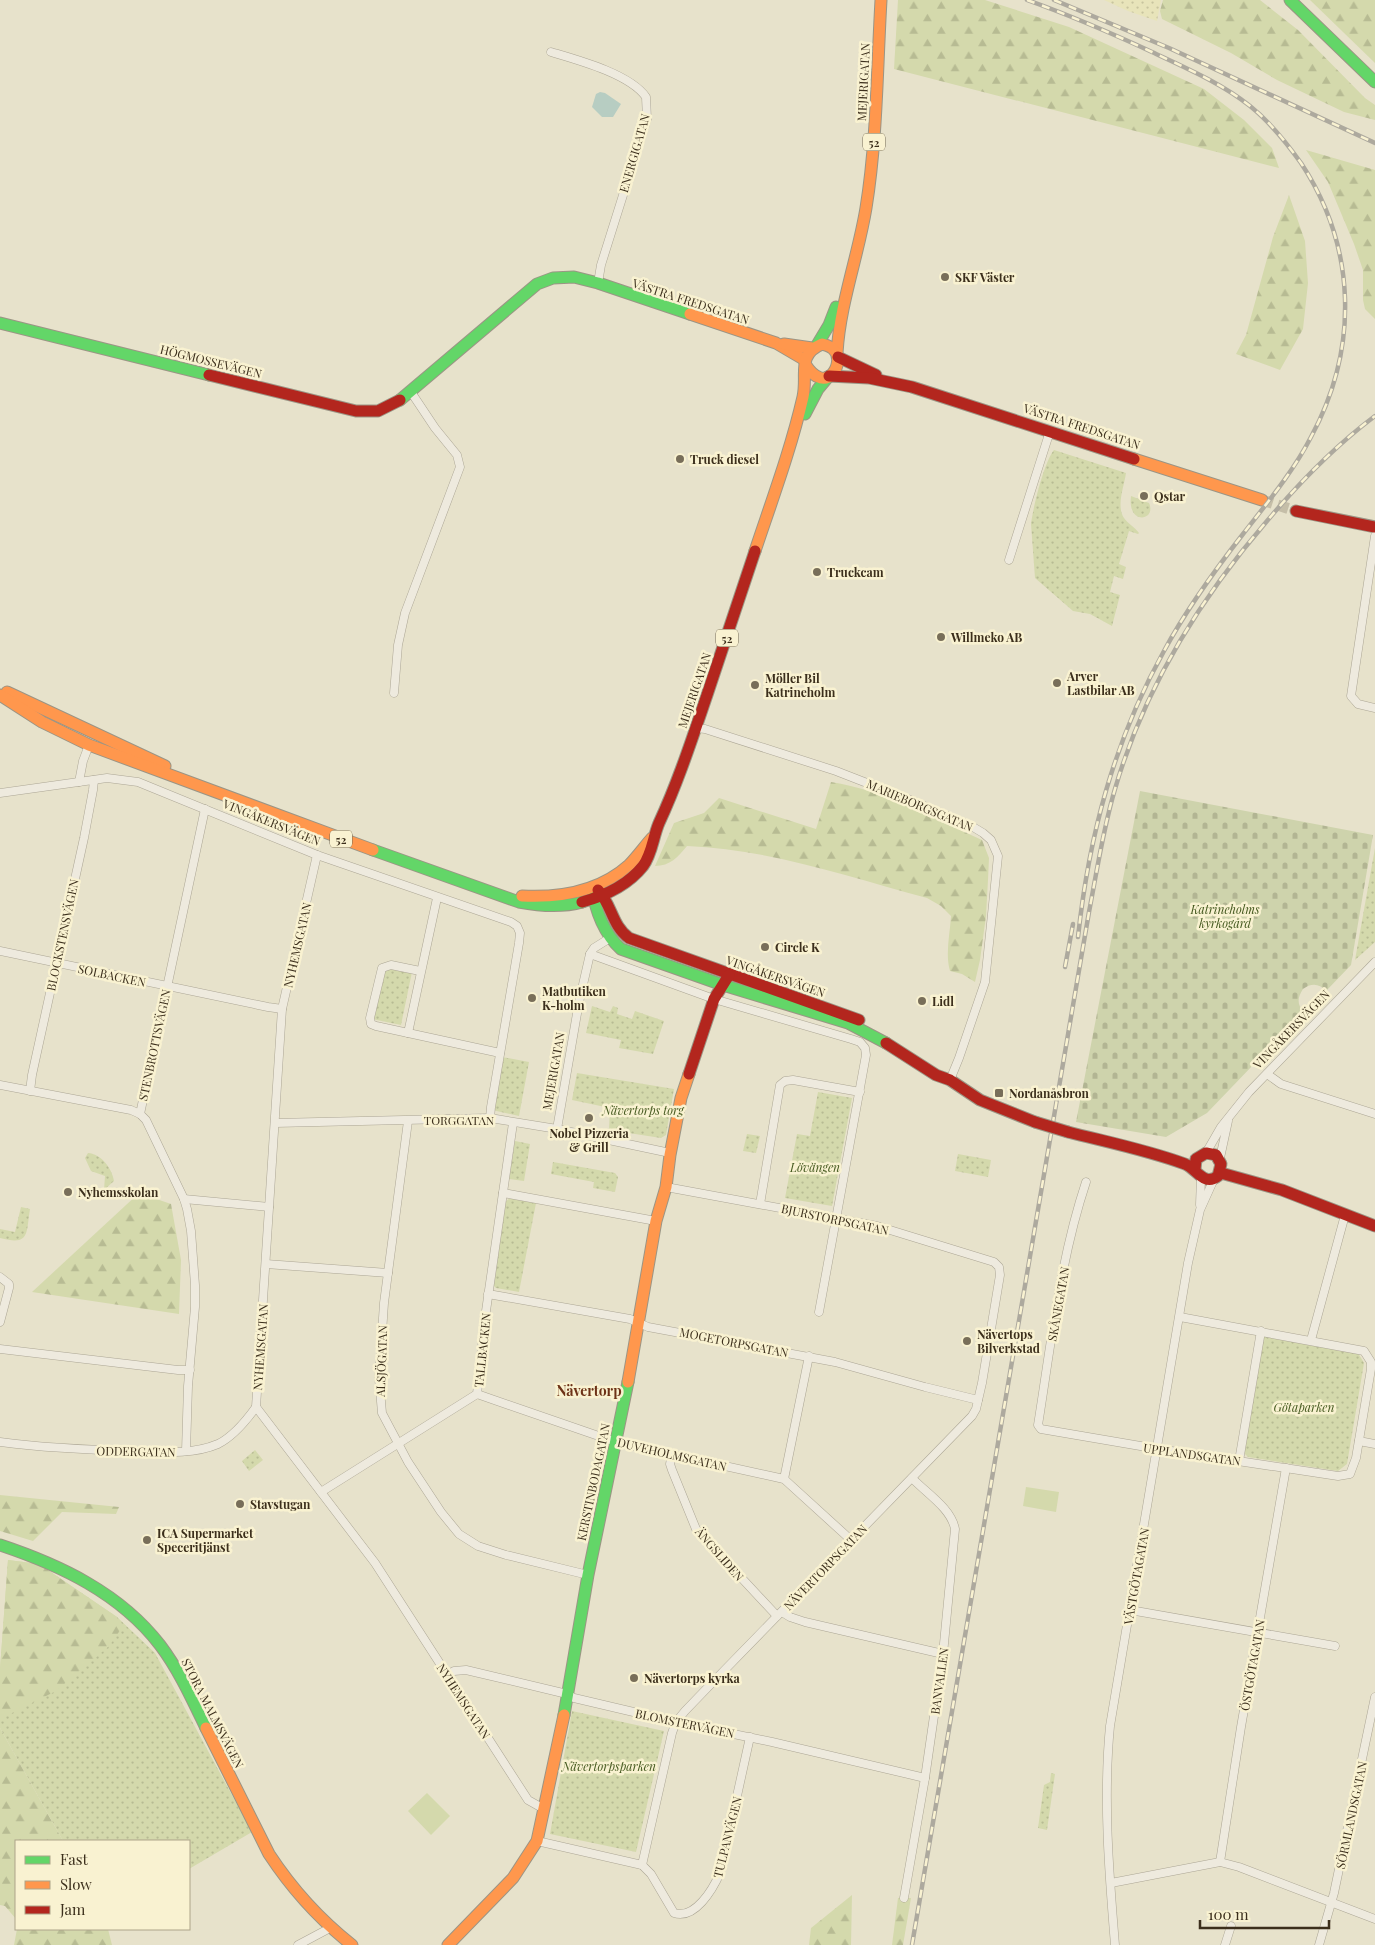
<svg xmlns="http://www.w3.org/2000/svg" width="1375" height="1945" font-family="'Playfair Display',serif">
	<style>
		.farmland { fill: url(#farmland-dots) }
		.grass { fill: url(#grass-dots) }
		.forest { fill: url(#forest-firs) }
		.cemetery { fill: url(#cemetery-stones) }
		.garden { fill: #d4d9ac }
		.water { fill: #b7cdc2 }
		.lines { fill: none; stroke-linecap: round; stroke-linejoin: round }
		.secondary-tunnel { stroke: #c5bea8; stroke-width: 11; stroke-dasharray: 11 5.5; stroke-linecap: butt }
		.street-casing { stroke: #aca695; stroke-width: 9 }
		.fast-casing { stroke: #9b9585; stroke-width: 13 }
		.slow-casing { stroke: #9b9585; stroke-width: 13 }
		.jam-casing { stroke: #9b9585; stroke-width: 13 }
		.street { stroke: #eeeade; stroke-width: 8 }
		.fast { stroke: #63d668; stroke-width: 11 }
		.slow { stroke: #ff974d; stroke-width: 11 }
		.jam { stroke: #b3261e; stroke-width: 11 }
		.rail-casing { stroke: #ada99e; stroke-width: 4.5 }
		.rail { stroke: #f9f2d1; stroke-width: 2.5; stroke-dasharray: 8; stroke-linecap: butt }
		.jam-bridge-casing { stroke: #9b9585; stroke-width: 13; stroke-linecap: butt }
		.jam-bridge { stroke: #b3261e; stroke-width: 11 }
		.poi-dot { fill: #786e59; stroke: #f9f2d1; stroke-width: 2 }
		.labels { text-anchor: middle; dominant-baseline: central; stroke-width: 5; stroke-linejoin: round; paint-order: stroke }
		.shield { fill: #f9f2d1; stroke: #756a52; stroke-width: 1 }
		.shield-label { font-size: 11px; font-weight: bold; fill: #3c2f1c }
		.street-label { font-size: 12px; fill: #3c2f1c; stroke: #f9f2d1 }
		.poi-label { font-size: 12px; font-weight: bold; fill: #3c2f1c; stroke: #f9f2d1; text-anchor: start }
		.park-label { font-size: 12px; font-style: italic; fill: #465a20; stroke: #f9f2d1 }
		.neighbourhood-label { font-size: 14px; font-weight: bold; fill: #6d3217; stroke: #f9f2d1 }
	</style>
	<defs>
		<pattern id="farmland-dots" width="8" height="8" patternUnits="userSpaceOnUse" patternTransform="scale(1.25)"><rect width="8" height="8" fill="#e8e4ba"/><path d="M2 2h.1M6 6h.1" fill="none" stroke="#c8c49f" stroke-width="1.8" stroke-linecap="round"/></pattern>
		<pattern id="grass-dots" width="8" height="8" patternUnits="userSpaceOnUse" patternTransform="scale(1.25)"><rect width="8" height="8" fill="#d4d9ac"/><path d="M2 2h.1M6 6h.1" fill="none" stroke="#b7bb93" stroke-width="1.8" stroke-linecap="round"/></pattern>
		<pattern id="forest-firs" width="22" height="20" patternUnits="userSpaceOnUse" patternTransform="scale(1.25)"><rect width="22" height="20" fill="#d4d9ac"/><path d="M5 1l3.5 6h-7zM16 11l3.5 6h-7z" fill="#b7bb93"/></pattern>
		<pattern id="cemetery-stones" width="16" height="16" patternUnits="userSpaceOnUse" patternTransform="scale(1.25)"><rect width="16" height="16" fill="#ced3ac"/><path d="M2 7V4a2 2 0 0 1 4 0v3zM10 15v-3a2 2 0 0 1 4 0v3z" fill="#b2b593"/></pattern>
	</defs>
	<rect width="100%" height="100%" fill="#e7e2cb"/>
	<!-- farmland -->
	<polygon class="farmland" points="1104,0 1161,0 1157,21 1128,11"/>
	<!-- grass -->
	<g class="grass">
		<path d="M1054 450 1126 473C1124 487 1116 506 1124 518 1128 524 1135 527 1139 533L1138 534 1129 531 1119 564 1126 567 1123 579 1114 576 1110 592 1120 595 1112 626 1090 614 1073 611 1035 578 1031 524C1033 508 1044 462 1054 450Z"/>
		<path d="M1131 496 1149 503C1157 521 1127 526 1131 496Z"/>
		<polygon points="1375,848 1375,942 1355,960"/>
		<polygon points="384,966 412,972 401,1025 372,1019"/>
		<polygon points="592,1006 610,1012 613,1006 618,1008 617,1014 632,1019 635,1011 664,1021 653,1054 619,1048 621,1040 586,1033"/>
		<polygon points="502,1057 529,1062 519,1116 492,1110"/>
		<polygon points="577,1073 674,1089 666,1135 661,1138 609,1130 610,1108 572,1100"/>
		<polygon points="818,1092 852,1098 832,1206 785,1198 797,1134 810,1136"/>
		<polygon points="747,1134 760,1136 756,1153 743,1151"/>
		<polygon points="515,1141 530,1144 524,1181 509,1179"/>
		<path d="M88 1153C101 1154 112 1168 114 1181L104 1190 105 1176 91 1171 85 1158Z"/>
		<polygon points="958,1154 991,1160 988,1177 955,1171"/>
		<polygon points="553,1162 615,1173 618,1177 615,1192 593,1188 594,1182 551,1174"/>
		<polygon points="510,1198 536,1203 519,1292 496,1288 492,1284 505,1202"/>
		<path d="M21 1207 30 1209C26 1234 30 1246 0 1238V1229L15 1232Z"/>
		<polygon points="1263,1334 1358,1353 1364,1363 1347,1464 1338,1471 1248,1457 1243,1452"/>
		<polygon points="255,1450 263,1460 249,1471 242,1461"/>
		<polygon points="8,1560 39,1564 117,1617 155,1653 252,1832 189,1869 189,1841 63,1841 0,1728 0,1669"/>
		<polygon points="572,1711 664,1731 636,1852 550,1834"/>
		<polygon points="1051,1773 1055,1774 1047,1830 1038,1828 1044,1785 1050,1782"/>
	</g>
	<!-- forest -->
	<g class="forest">
		<polygon points="898,0 985,0 1069,27 1204,89 1244,120 1272,148 1279,168 894,69"/>
		<polygon points="1163,0 1260,0 1298,30 1365,98 1375,105 1375,120 1344,112 1277,80 1231,53 1162,19 1160,11"/>
		<polygon points="1310,0 1375,0 1375,63"/>
		<polygon points="1306,150 1375,170 1375,319 1365,309 1363,300 1363,270 1354,244 1328,182"/>
		<polygon points="1289,195 1305,241 1308,283 1303,329 1280,370 1236,354 1246,335 1273,237"/>
		<path d="M831 782C884 790 933 818 982 840L989 858 988 880 986 916 980 960 975 982 962 974 950 971C945 954 950 934 951 916L941 906 927 898C849 877 769 849 687 846 678 857 670 866 655 866L674 823 704 813 719 798 816 829Z"/>
		<polygon points="139,1193 171,1204 181,1260 179,1314 32,1292"/>
		<polygon points="0,1495 119,1507 116,1514 62,1512 33,1541 0,1531"/>
		<polygon points="8,1560 39,1564 117,1617 121,1629 109,1646 56,1691 0,1719 0,1669"/>
		<polygon points="0,1728 63,1841 16,1841 16,1919 5,1906 0,1905"/>
		<polygon points="852,1895 851,1945 809,1945 811,1928"/>
		<polygon points="898,1898 911,1898 903,1945 892,1945"/>
		<polygon points="17,1929 108,1929 112,1945 14,1945"/>
	</g>
	<!-- cemetery -->
	<path class="cemetery" d="M1140 791 1373 835 1351 965 1326 991C1319 983 1311 983 1303 989 1297 998 1297 1005 1304 1012L1207 1113 1166 1137 1076 1122Z"/>
	<!-- garden -->
	<g class="garden">
		<polygon points="1026,1487 1059,1492 1056,1512 1023,1506"/>
		<polygon points="427,1793 450,1816 431,1835 408,1811"/>
	</g>
	<!-- water -->
	<polygon class="water" points="600,92 605,93 621,104 613,117 602,117 592,107 596,94"/>
	<g class="lines">
		<!-- secondary-tunnel -->
		<polyline class="secondary-tunnel" points="1262,500 1296,511"/>
		<defs>
			<g id="street">
				<path d="M551 52C578 60 630 74 646 97L647 119 601 265 598 283"/>
				<polyline points="1375,536 1351,696 1358,704 1375,708"/>
				<polyline points="1009,560 1050,431"/>
				<polyline points="394,693 398,645 405,613 460,467 457,455 435,428 411,392"/>
				<polyline points="696,728 705,729 836,771 908,799 973,827 983,833 991,840 998,856 985,982 959,1058 950,1080"/>
				<polyline points="79,782 83,761 89,745"/>
				<polyline points="0,793 107,778 138,782 317,855 511,922 517,926 520,933 519,943 491,1107 490,1118"/>
				<polyline points="317,855 282,1009 256,1407 375,1563 528,1800 544,1809"/>
				<polyline points="0,951 268,1007 282,1009"/>
				<polyline points="590,954 714,999 851,1039 860,1042 865,1048 866,1055 819,1312"/>
				<polyline points="420,971 391,965 382,968 370,1018 371,1024 376,1026 500,1053"/>
				<polyline points="408,1033 437,898"/>
				<polyline points="1267,1074 1281,1084 1375,1114"/>
				<polyline points="0,1085 131,1110 140,1114 146,1120 184,1199 187,1209 191,1231 195,1285 195,1307 188,1386 186,1451"/>
				<polyline points="30,1091 32,1075 84,838 93,790 94,780"/>
				<polyline points="140,1114 205,809"/>
				<polyline points="408,1121 384,1303 379,1378 382,1413 408,1462 441,1512 459,1534 478,1546 506,1555 588,1575"/>
				<polyline points="275,1123 490,1118 557,1129 670,1153"/>
				<polyline points="557,1129 579,1002 590,954 594,948 610,938"/>
				<polyline points="1206,1153 1221,1127 1249,1092 1375,962"/>
				<polyline points="1220,1158 1228,1121"/>
				<path d="M1086 1182C1060 1260 1051 1344 1038 1425L1041 1429 1158 1449 1338 1476 1350 1474 1356 1458 1371 1369V1362L1364 1351 1180 1317"/>
				<polyline points="503,1193 656,1221"/>
				<polyline points="184,1199 269,1207"/>
				<polyline points="760,1204 780,1085 785,1081 793,1080 860,1092"/>
				<polyline points="1200,1205 1201,1178"/>
				<polyline points="266,1264 388,1273"/>
				<polyline points="0,1277 9,1284 9,1288 0,1322"/>
				<polyline points="488,1294 630,1319 648,1327 835,1362 925,1387 978,1400"/>
				<polyline points="1311,1340 1345,1215"/>
				<polyline points="0,1349 178,1370 190,1370"/>
				<polyline points="477,1394 616,1442 784,1479 851,1540"/>
				<polyline points="1359,1441 1375,1444"/>
				<path d="M0 1442C45 1448 89 1450 134 1451 162 1452 192 1455 218 1444 234 1436 246 1421 256 1407"/>
				<polyline points="672,1454 670,1464 672,1470 696,1529 777,1616"/>
				<polyline points="1239,1461 1261,1331"/>
				<polyline points="784,1479 809,1356"/>
				<polyline points="321,1492 477,1394 485,1318 513,1123"/>
				<polyline points="1130,1610 1335,1646"/>
				<polyline points="782,1612 790,1617 805,1622 943,1654"/>
				<polyline points="447,1675 454,1671 466,1670 567,1694 574,1698 676,1722 772,1742 925,1778"/>
				<path d="M537 1841 642 1865 651 1874 674 1913C695 1920 713 1889 720 1873L750 1737"/>
				<polyline points="1220,1862 1241,1727 1286,1468"/>
				<polyline points="642,1865 672,1733 676,1722 685,1711 711,1684 972,1416 976,1409 982,1383 1000,1275 999,1267 994,1262 877,1226 666,1187"/>
				<polyline points="1111,1883 1220,1862 1239,1867 1375,1919"/>
				<path d="M904 1898 925 1778 943 1654 955 1529C951 1508 926 1493 912 1478"/>
				<polyline points="298,1945 330,1928"/>
				<path d="M1115 1945C1109 1873 1103 1798 1110 1726L1188 1263 1200 1210 1214 1179"/>
				<polyline points="1225,1945 1231,1926"/>
				<polyline points="1319,1945 1334,1893 1375,1697"/>
			</g>
			<g id="fast">
				<polyline points="1290,0 1375,82"/>
				<polyline points="0,323 209,375"/>
				<polyline points="817,345 829,325 836,307"/>
				<polyline points="400,400 537,284 553,278 574,277 598,283 690,314"/>
				<polyline points="805,414 818,389 828,377"/>
				<path d="M373 850 519 902C540 906 561 908 582 902"/>
				<path d="M593 890C595 911 605 935 621 949L723 985 848 1023 886 1043"/>
				<path d="M0 1545C60 1565 120 1593 160 1645 179 1670 192 1699 206 1728"/>
				<polyline points="564,1715 588,1575 628,1382"/>
			</g>
			<g id="slow">
				<polyline points="690,314 776,343 805,360"/>
				<polyline points="784,344 812,348"/>
				<path d="M837 353C840 303 858 257 866 208 877 140 877 69 881 0"/>
				<polyline points="1134,459 1262,500"/>
				<path d="M755 551C772 500 791 449 803 397 808 374 796 355 822 344 825 345 830 346 833 349 847 360 827 399 805 364"/>
				<polyline points="7,692 165,766"/>
				<polyline points="0,695 42,722 89,745 373,850"/>
				<path d="M522 896C561 898 599 892 629 865 637 857 644 847 652 838"/>
				<polyline points="628,1382 656,1221 666,1187 670,1155 681,1098 689,1074"/>
				<path d="M206 1728 269 1854C292 1889 319 1919 352 1945"/>
				<polyline points="448,1945 513,1878 537,1841 564,1715"/>
			</g>
			<g id="jam">
				<polyline points="838,357 876,375"/>
				<polyline points="209,375 356,411 378,411 400,400"/>
				<polyline points="829,376 869,378 912,387 1134,459"/>
				<polyline points="1296,511 1375,527"/>
				<path d="M598 890C612 905 612 926 629 938L859 1020"/>
				<path d="M582 902C604 896 628 885 643 866 652 854 653 837 659 823 678 782 692 739 707 695 723 647 739 599 755 551"/>
				<polyline points="886,1043 936,1075 950,1080 980,1100 1035,1122"/>
				<polyline points="689,1074 714,999 729,975"/>
				<path d="M1068 1132C1107 1142 1147 1150 1185 1164 1197 1169 1204 1187 1218 1176L1221 1164 1216 1155 1206 1153 1196 1159 1195 1170"/>
				<polyline points="1221,1173 1282,1190 1375,1226"/>
			</g>
		</defs>
		<!-- street casing -->
		<use href="#street" class="street-casing"/>
		<!-- fast casing -->
		<use href="#fast" class="fast-casing"/>
		<!-- slow casing -->
		<use href="#slow" class="slow-casing"/>
		<!-- jam casing -->
		<use href="#jam" class="jam-casing"/>
		<!-- street -->
		<use href="#street" class="street"/>
		<!-- fast -->
		<use href="#fast" class="fast"/>
		<!-- slow -->
		<use href="#slow" class="slow"/>
		<!-- jam -->
		<use href="#jam" class="jam"/>
		<defs>
			<g id="rail">
				<path d="M1027 0C1069 15 1111 33 1152 52 1186 68 1221 83 1250 106 1270 122 1286 142 1301 163 1357 248 1359 348 1311 437 1293 472 1267 503 1243 534 1215 570 1186 610 1164 651 1114 741 1089 835 1078 937"/>
				<polyline points="1054,0 1169,48 1375,143"/>
				<polyline points="1065,967 1073,924"/>
				<path d="M912 1945 1089 912C1097 871 1103 829 1115 789 1144 689 1199 600 1267 521 1299 483 1335 446 1375 416"/>
			</g>
		</defs>
		<!-- rail casing -->
		<use href="#rail" class="rail-casing"/>
		<!-- rail -->
		<use href="#rail" class="rail"/>
		<defs>
			<polyline id="jam-bridge" points="1035,1122 1068,1132"/>
		</defs>
		<!-- jam-bridge casing -->
		<use href="#jam-bridge" class="jam-bridge-casing"/>
		<!-- jam-bridge -->
		<use href="#jam-bridge" class="jam-bridge"/>
	</g>
	<!-- markers -->
	<g class="poi-dot">
		<circle cx="945" cy="277" r="5"/>
		<circle cx="680" cy="459" r="5"/>
		<circle cx="1144" cy="496" r="5"/>
		<circle cx="817" cy="572" r="5"/>
		<circle cx="941" cy="637" r="5"/>
		<circle cx="1057" cy="683" r="5"/>
		<circle cx="755" cy="685" r="5"/>
		<circle cx="765" cy="947" r="5"/>
		<circle cx="532" cy="998" r="5"/>
		<circle cx="922" cy="1001" r="5"/>
		<rect x="994" y="1088" width="10" height="10" rx="2.5"/>
		<circle cx="589" cy="1118" r="5"/>
		<circle cx="68" cy="1192" r="5"/>
		<circle cx="967" cy="1341" r="5"/>
		<circle cx="240" cy="1504" r="5"/>
		<circle cx="147" cy="1540" r="5"/>
		<circle cx="634" cy="1678" r="5"/>
	</g>
	<g class="labels">
		<!-- shield labels -->
		<g class="shield">
			<rect x="863" y="133.5" width="22" height="17" rx="4"/>
			<rect x="716" y="629.5" width="22" height="17" rx="4"/>
			<rect x="330" y="830.5" width="22" height="17" rx="4"/>
		</g>
		<g class="shield-label">
			<text x="874" y="142">52</text>
			<text x="727" y="638">52</text>
			<text x="341" y="839">52</text>
		</g>
		<!-- street labels -->
		<g class="street-label">
			<text transform="translate(863 82) rotate(-87)">MEJERIGATAN</text>
			<text transform="translate(634 153) rotate(-74)">ENERGIGATAN</text>
			<text transform="translate(691 301) rotate(18)">VÄSTRA FREDSGATAN</text>
			<text transform="translate(211 361) rotate(14)">HÖGMOSSEVÄGEN</text>
			<text transform="translate(1082 426) rotate(18)">VÄSTRA FREDSGATAN</text>
			<text transform="translate(694 690) rotate(-71)">MEJERIGATAN</text>
			<text transform="translate(920 805) rotate(23)">MARIEBORGSGATAN</text>
			<text transform="translate(272 822) rotate(22)">VINGÅKERSVÄGEN</text>
			<text transform="translate(62 935) rotate(-78)">BLOCKSTENSVÄGEN</text>
			<text transform="translate(297 945) rotate(-77)">NYHEMSGATAN</text>
			<text transform="translate(112 975) rotate(12)">SOLBACKEN</text>
			<text transform="translate(776 976) rotate(19)">VINGÅKERSVÄGEN</text>
			<text transform="translate(1291 1029) rotate(-46)">VINGÅKERSVÄGEN</text>
			<text transform="translate(154 1045) rotate(-78)">STENBROTTSVÄGEN</text>
			<text transform="translate(553 1071) rotate(-80)">MEJERIGATAN</text>
			<text x="459" y="1120">TORGGATAN</text>
			<text transform="translate(835 1219) rotate(12)">BJURSTORPSGATAN</text>
			<text transform="translate(1058 1304) rotate(-80)">SKÅNEGATAN</text>
			<text transform="translate(734 1342) rotate(11)">MOGETORPSGATAN</text>
			<text transform="translate(260 1347) rotate(-86)">NYHEMSGATAN</text>
			<text transform="translate(482 1350) rotate(-84)">TALLBACKEN</text>
			<text transform="translate(381 1361) rotate(-88)">ALSJÖGATAN</text>
			<text transform="translate(136 1451) rotate(1)">ODDERGATAN</text>
			<text transform="translate(672 1454) rotate(13)">DUVEHOLMSGATAN</text>
			<text transform="translate(1192 1454) rotate(8)">UPPLANDSGATAN</text>
			<text transform="translate(593 1482) rotate(-78)">KERSTINBODAGATAN</text>
			<text transform="translate(720 1554) rotate(49)">ÄNGSLIDEN</text>
			<text transform="translate(825 1567) rotate(-46)">NÄVERTORPSGATAN</text>
			<text transform="translate(1136 1576) rotate(-80)">VÄSTGÖTAGATAN</text>
			<text transform="translate(1252 1665) rotate(-80)">ÖSTGÖTAGATAN</text>
			<text transform="translate(939 1681) rotate(-82)">BANVALLEN</text>
			<text transform="translate(464 1701) rotate(57)">NYHEMSGATAN</text>
			<text transform="translate(213 1713) rotate(63)">STORA MALMSVÄGEN</text>
			<text transform="translate(685 1723) rotate(12)">BLOMSTERVÄGEN</text>
			<text transform="translate(1351 1815) rotate(-78)">SÖRMLANDSGATAN</text>
			<text transform="translate(727 1837) rotate(-76)">TULPANVÄGEN</text>
		</g>
		<!-- poi labels -->
		<g class="poi-label">
			<text x="955" y="277">SKF Väster</text>
			<text x="690" y="459">Truck diesel</text>
			<text x="1154" y="496">Qstar</text>
			<text x="827" y="572">Truckcam</text>
			<text x="951" y="637">Willmeko AB</text>
			<text x="1067" y="676">Arver<tspan x="1067" dy="14">Lastbilar AB</tspan></text>
			<text x="765" y="678">Möller Bil<tspan x="765" dy="14">Katrineholm</tspan></text>
			<text x="775" y="947">Circle K</text>
			<text x="542" y="991">Matbutiken<tspan x="542" dy="14">K-holm</tspan></text>
			<text x="932" y="1001">Lidl</text>
			<text x="1009" y="1093">Nordanåsbron</text>
			<text x="589" y="1133" text-anchor="middle">Nobel Pizzeria<tspan x="589" dy="14">&amp; Grill</tspan></text>
			<text x="78" y="1192">Nyhemsskolan</text>
			<text x="977" y="1334">Nävertops<tspan x="977" dy="14">Bilverkstad</tspan></text>
			<text x="250" y="1504">Stavstugan</text>
			<text x="157" y="1533">ICA Supermarket<tspan x="157" dy="14">Speceritjänst</tspan></text>
			<text x="644" y="1678">Nävertorps kyrka</text>
		</g>
		<!-- park labels -->
		<g class="park-label">
			<text x="1225" y="909">Katrineholms<tspan x="1225" dy="14">kyrkogård</tspan></text>
			<text x="643" y="1110">Nävertorps torg</text>
			<text x="815" y="1167">Lövängen</text>
			<text x="1304" y="1407">Götaparken</text>
			<text x="609" y="1766">Nävertorpsparken</text>
		</g>
		<!-- neighbourhood labels -->
		<g class="neighbourhood-label">
			<text x="589" y="1390">Nävertorp</text>
		</g>
	</g>
	<!-- legend -->
	<rect x="15" y="1840" width="175" height="90" fill="#f9f2d1" stroke="#ada489"/>
	<rect x="25" y="1856" width="25" height="8" fill="#63d668" stroke="#ada489"/>
	<text x="60" y="1865" font-size="15" fill="#3c2f1c">Fast</text>
	<rect x="25" y="1881" width="25" height="8" fill="#ff974d" stroke="#ada489"/>
	<text x="60" y="1890" font-size="15" fill="#3c2f1c">Slow</text>
	<rect x="25" y="1906" width="25" height="8" fill="#b3261e" stroke="#ada489"/>
	<text x="60" y="1915" font-size="15" fill="#3c2f1c">Jam</text>
	<!-- scale -->
	<path d="M1200 1920v8h129v-8" fill="none" stroke="#3c2f1c" stroke-width="2.5"/>
	<text x="1208" y="1920" font-size="15" fill="#3c2f1c" stroke="#f9f2d1" stroke-width="4" paint-order="stroke">100 m</text>
</svg>
